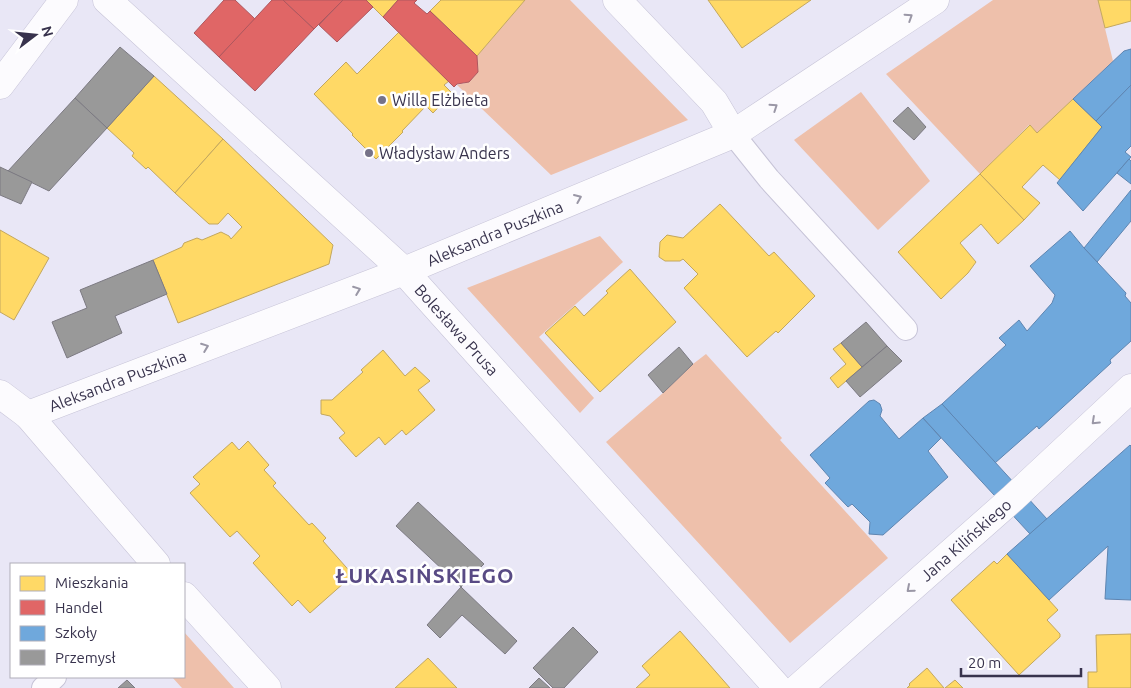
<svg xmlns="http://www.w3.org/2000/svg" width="1131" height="688" font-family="Ubuntu,sans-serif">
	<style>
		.green { fill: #eec0ab }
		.homes { fill: #ffd966; stroke: #c3a75e }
		.shops { fill: #e06666; stroke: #ae575e }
		.schools { fill: #6fa8dc; stroke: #5e85b1 }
		.industry { fill: #999; stroke: #7c7a82 }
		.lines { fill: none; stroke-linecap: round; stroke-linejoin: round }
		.service-casing { stroke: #c6c3d7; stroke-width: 24 }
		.minor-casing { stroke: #c6c3d7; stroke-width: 29 }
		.tertiary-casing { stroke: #c6c3d7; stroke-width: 29 }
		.service { stroke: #fcfbfe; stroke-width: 22 }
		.minor { stroke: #fcfbfe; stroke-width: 28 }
		.tertiary { stroke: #fcfbfe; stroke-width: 28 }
		.oneway { stroke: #9a97a6 }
		.poi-dot { fill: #767288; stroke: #fff; stroke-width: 2 }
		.labels { text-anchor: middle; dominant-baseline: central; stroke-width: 5; stroke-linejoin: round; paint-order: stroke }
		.poi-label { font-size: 16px; fill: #38334d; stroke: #fff; text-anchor: start }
		.street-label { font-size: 16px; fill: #38334d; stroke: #fff }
		.district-label { font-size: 21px; font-weight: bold; letter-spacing: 1px; fill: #584a84; stroke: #fff }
	</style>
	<rect width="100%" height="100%" fill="#e9e7f6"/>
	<!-- green -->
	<g class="green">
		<polygon points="525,0 570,0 688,120 551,175 457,85 469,82 478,72 477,56"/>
		<polygon points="993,0 1098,0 1113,61 1037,133 1029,125 980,174 886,74"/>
		<polygon points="861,92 930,181 878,230 794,140"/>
		<polygon points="600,236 623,262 539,337 594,398 580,413 467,288"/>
		<polygon points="706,354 782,438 780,440 888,558 790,643 606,442 663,393 693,364"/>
		<polygon points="184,632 234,688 182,688 172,677 184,677"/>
	</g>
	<!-- homes -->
	<g class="homes">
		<polygon points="366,0 398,0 383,17"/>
		<polygon points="441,0 525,0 477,56 430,11"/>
		<polygon points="708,0 811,0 742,48"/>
		<polygon points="1098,0 1131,0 1131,21 1105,28"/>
		<polygon points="399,32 449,81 444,85 452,93 433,113 426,106 402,131 403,132 376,159 352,135 353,134 314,94 346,62 357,74"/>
		<polygon points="154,76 223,139 175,193 148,167 146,169 132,156 134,153 107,128"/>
		<polygon points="1073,99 1102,127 1060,180 1043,165 1022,187 1040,203 1024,220 980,174 1030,125 1037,133"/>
		<polygon points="223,139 333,245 329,264 178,323 153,260 182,247 184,243 197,238 202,240 221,232 229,236 231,239 242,227 228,213 218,224 209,224 175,193"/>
		<polygon points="980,174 1024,220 998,244 981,224 960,243 976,262 968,273 941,299 898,252"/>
		<polygon points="720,204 769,256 774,252 815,296 778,333 776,331 747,357 684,288 698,274 683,259 680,261 665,261 659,257 660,242 667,235 683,238"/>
		<polygon points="0,230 49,258 14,320 0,312"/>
		<polygon points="630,269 676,322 600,392 545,333 575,306 584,316 608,293 606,291"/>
		<polygon points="841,343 862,367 838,388 830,378 846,364 833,349"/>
		<polygon points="383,350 405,376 415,367 430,381 418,390 435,410 406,435 402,430 385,445 379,437 356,457 339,438 345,433 330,416 321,414 321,400 332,400 363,372 361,370"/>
		<polygon points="248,441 269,465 264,470 276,483 273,486 309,525 312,523 326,538 323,541 353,575 310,613 298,600 292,606 253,563 260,556 237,531 230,537 190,493 200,484 193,477 232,442 239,450"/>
		<polygon points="1007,554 1058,610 1047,620 1060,634 1060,637 1019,675 951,600 994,561 997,564"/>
		<polygon points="680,631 730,688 636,688 650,675 642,666"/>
		<polygon points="1131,634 1131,688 1088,688 1088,672 1097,672 1096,635"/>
		<polygon points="428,658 457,688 395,688"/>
		<polygon points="927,668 944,688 907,688 910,685 909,684"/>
		<polygon points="955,680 963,688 945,688"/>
	</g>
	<!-- shops -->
	<g class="shops">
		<polygon points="224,0 235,0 255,19 219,57 194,33"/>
		<polygon points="272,0 283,0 314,29 255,91 219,57"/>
		<polygon points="283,0 343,0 314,29"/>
		<polygon points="343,0 366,0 373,7 337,42 319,25"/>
		<polygon points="398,0 417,0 414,3 427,14 430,11 477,56 478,72 469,82 457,84 454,87 383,17"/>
	</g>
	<!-- schools -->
	<g class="schools">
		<polygon points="1131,49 1131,85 1096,121 1073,99 1124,51"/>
		<polygon points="1131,85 1131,146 1125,152 1131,157 1083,211 1057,183 1102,127 1096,121"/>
		<polygon points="1129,159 1131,161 1131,184 1117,173"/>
		<polygon points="1131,190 1131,221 1097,262 1084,248"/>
		<polygon points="1070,231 1084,248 1126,293 1125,296 1131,303 1131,341 1110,360 1111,363 1039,429 1037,426 995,463 942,404 1006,345 999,338 1019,320 1027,331 1052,303 1055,295 1030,266"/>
		<polygon points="874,400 880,404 882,410 880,416 899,439 923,418 941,438 928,451 948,477 883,535 869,534 870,522 852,504 848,507 825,483 830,478 810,455 869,401"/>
		<polygon points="942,404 1047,519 1030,534 923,418"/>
		<polygon points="1130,445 1131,446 1131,600 1105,599 1108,546 1049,600 1007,554"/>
	</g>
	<!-- industry -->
	<g class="industry">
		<polygon points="120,47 154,76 107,128 75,98"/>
		<polygon points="75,98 107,128 49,191 8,171"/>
		<polygon points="908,107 926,127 914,140 893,121"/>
		<polygon points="0,167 32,182 21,204 0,195"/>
		<polygon points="153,260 167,294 115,316 122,333 67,358 52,322 87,308 80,290"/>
		<polygon points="866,322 887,346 862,367 841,343"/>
		<polygon points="887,346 902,361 860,397 846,381"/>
		<polygon points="679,347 693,364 663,393 648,375"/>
		<polygon points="418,502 484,564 461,587 396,526"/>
		<polygon points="461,587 517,641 505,654 462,615 440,638 427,625"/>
		<polygon points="573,627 598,652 564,688 553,688 533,668"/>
		<polygon points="539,678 550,688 529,688"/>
		<polygon points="127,680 135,688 118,688"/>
	</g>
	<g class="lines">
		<defs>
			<g id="service">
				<polyline points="733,134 769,179 906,329"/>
				<polyline points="43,688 55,677"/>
			</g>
			<g id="minor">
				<path id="s1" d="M107 0 404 271 778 688"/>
				<polyline points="617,0 714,102 733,134"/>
				<polyline points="0,85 64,0"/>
				<path id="s2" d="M28 415 404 271 733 134 935 0"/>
				<path id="s3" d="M798 688 1013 498 1131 388"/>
			</g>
			<g id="tertiary">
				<polyline points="0,394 28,415 156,564"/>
				<polyline points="184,596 267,688"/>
			</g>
		</defs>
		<!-- service casing -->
		<use href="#service" class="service-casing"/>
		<!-- minor casing -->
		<use href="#minor" class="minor-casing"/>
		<!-- tertiary casing -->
		<use href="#tertiary" class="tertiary-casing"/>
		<!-- service -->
		<use href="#service" class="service"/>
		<!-- minor -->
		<use href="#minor" class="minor"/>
		<!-- tertiary -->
		<use href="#tertiary" class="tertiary"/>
	</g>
	<!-- one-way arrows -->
	<defs><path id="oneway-chevron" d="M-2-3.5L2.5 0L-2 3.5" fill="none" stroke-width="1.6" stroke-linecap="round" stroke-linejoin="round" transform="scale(1.25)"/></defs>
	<g class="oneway">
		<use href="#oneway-chevron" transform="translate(909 17) rotate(-33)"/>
		<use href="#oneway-chevron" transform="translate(774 107) rotate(-34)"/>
		<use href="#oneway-chevron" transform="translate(578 198) rotate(-23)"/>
		<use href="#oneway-chevron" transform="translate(357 290) rotate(-21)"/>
		<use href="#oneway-chevron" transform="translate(205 347) rotate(-21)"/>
		<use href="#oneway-chevron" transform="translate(1095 421) rotate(137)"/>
		<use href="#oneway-chevron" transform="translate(910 589) rotate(139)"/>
	</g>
	<!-- markers -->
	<g class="poi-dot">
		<circle cx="382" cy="100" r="5"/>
		<circle cx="369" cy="153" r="5"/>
	</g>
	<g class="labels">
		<!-- poi labels -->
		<g class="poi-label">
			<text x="392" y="100">Willa Elżbieta</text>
			<text x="379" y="153">Władysław Anders</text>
		</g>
		<!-- street labels -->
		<g class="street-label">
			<text stroke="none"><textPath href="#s2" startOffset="501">Aleksandra Puszkina</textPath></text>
			<text stroke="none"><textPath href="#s1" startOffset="481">Bolesława Prusa</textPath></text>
			<text stroke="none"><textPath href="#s2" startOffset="96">Aleksandra Puszkina</textPath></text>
			<text stroke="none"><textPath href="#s3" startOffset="224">Jana Kilińskiego</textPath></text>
		</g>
		<!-- district labels -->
		<g class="district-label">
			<text x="425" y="575">ŁUKASIŃSKIEGO</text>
		</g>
	</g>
	<!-- legend -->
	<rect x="10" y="563" width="175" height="115" fill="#ffffff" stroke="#afadb8"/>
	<rect x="20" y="576" width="25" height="15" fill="#ffd966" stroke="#afadb8"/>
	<text x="55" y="588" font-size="15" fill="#38334d">Mieszkania</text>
	<rect x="20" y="600" width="25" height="15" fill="#e06666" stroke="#afadb8"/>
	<text x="55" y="613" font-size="15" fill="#38334d">Handel</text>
	<rect x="20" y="626" width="25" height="15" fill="#6fa8dc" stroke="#afadb8"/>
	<text x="55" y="638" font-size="15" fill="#38334d">Szkoły</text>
	<rect x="20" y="650" width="25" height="15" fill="#999999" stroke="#afadb8"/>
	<text x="55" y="663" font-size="15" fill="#38334d">Przemysł</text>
	<!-- north arrow -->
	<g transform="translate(35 35) rotate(74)" stroke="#ffffff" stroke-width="4" paint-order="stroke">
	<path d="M0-4L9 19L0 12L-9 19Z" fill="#38334d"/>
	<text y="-8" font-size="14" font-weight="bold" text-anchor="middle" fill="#38334d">N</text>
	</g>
	<!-- scale -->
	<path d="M961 668v8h120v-8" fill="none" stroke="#38334d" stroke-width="2.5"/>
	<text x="968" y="668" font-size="15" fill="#38334d" stroke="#ffffff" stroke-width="4" paint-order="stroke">20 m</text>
</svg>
